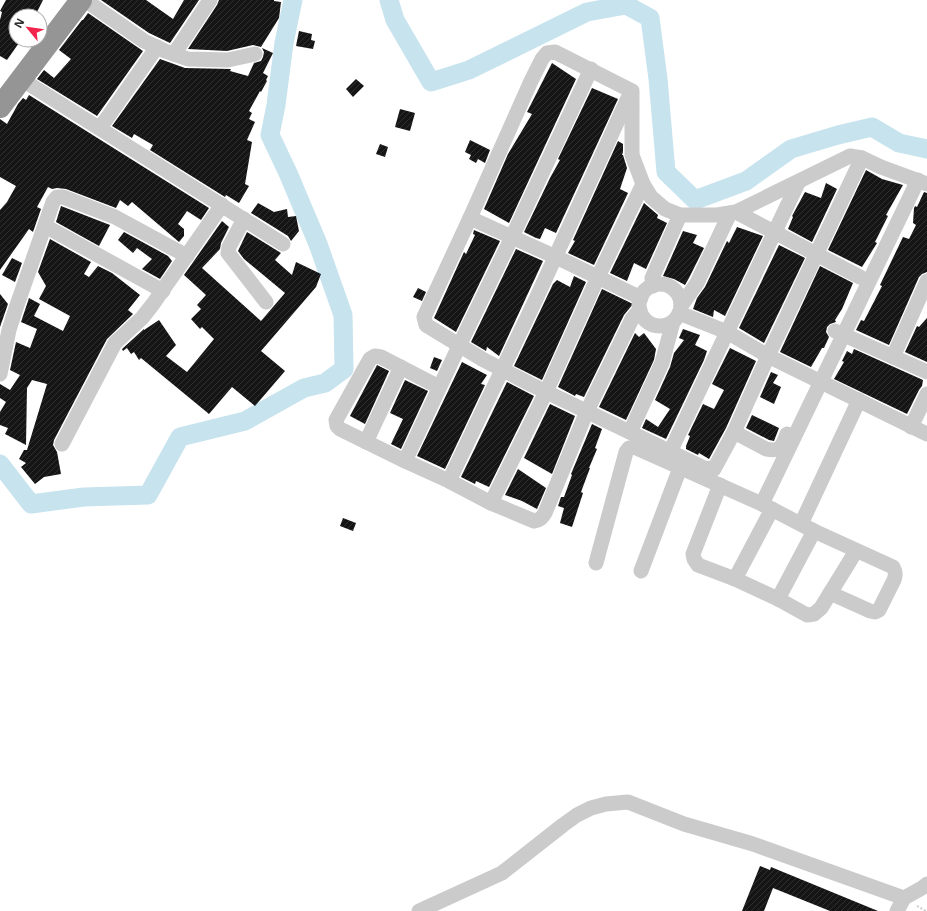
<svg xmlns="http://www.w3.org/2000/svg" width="927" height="911" font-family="'Open Sans',sans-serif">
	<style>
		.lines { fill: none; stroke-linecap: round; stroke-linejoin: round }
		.river { stroke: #c6e3ee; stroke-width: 19 }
		.building { fill: url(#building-hatch) }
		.path { stroke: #cbcbcb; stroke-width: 2; stroke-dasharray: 2 2; stroke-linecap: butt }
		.minor { stroke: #cbcbcb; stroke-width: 15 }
		.highway { stroke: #959595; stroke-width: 22 }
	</style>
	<defs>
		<pattern id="building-hatch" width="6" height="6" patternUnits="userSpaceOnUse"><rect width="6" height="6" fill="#151515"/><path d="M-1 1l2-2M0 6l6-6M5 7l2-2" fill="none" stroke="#2f2f2f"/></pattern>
	</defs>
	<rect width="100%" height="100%" fill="#fff"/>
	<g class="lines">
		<!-- river -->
		<g class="river">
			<polyline points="389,0 395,20 431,82 469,70 587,12 626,5 650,18 658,79 666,172 695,200 746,181 791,149 838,135 872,127 899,143 927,149"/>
			<polyline points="0,464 31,504 84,497 148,495 180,437 245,421 304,388 325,383 344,369 343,315 318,244 288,173 270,135 276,105 284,43 293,0"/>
		</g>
	</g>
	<!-- building -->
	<g class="building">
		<polygon points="6,0 43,0 35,16 16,16 16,40 21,40 7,60 0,56 0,20 2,12 0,11"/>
		<polygon points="101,0 146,0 173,19 184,0 199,0 170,43 149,33"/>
		<polygon points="219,0 274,0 274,1 281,2 279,18 261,47 253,45 227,51 188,49 217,5"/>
		<polygon points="88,13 143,51 97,116 37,79 44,70 54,78 71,59 59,50 82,20 83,20"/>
		<polygon points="299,31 312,34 311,40 315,41 313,49 296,46"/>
		<polygon points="262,48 273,53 263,73 268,76 266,80 267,81 261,92 260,91 249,111 252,113 249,119 255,122 247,140 252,142 245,184 249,186 239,203 226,195 225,197 150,150 153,145 134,134 132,138 112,126 160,59 185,68 231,69 230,71 248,76 254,63 261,61 263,57 264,52"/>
		<polygon points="552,63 576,79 509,223 484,209 508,154 532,114 527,112"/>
		<polygon points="356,79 364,86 353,97 346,89"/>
		<polygon points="592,88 618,99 556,233 545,228 540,239 536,238 524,232 550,178 560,160 558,159"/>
		<polygon points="29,95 209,208 201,220 187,211 178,224 184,229 184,236 179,242 132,202 128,206 120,200 116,208 66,189 57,188 52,189 48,187 37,207 41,209 33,232 29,229 0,270 0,210 7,202 16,186 0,177 0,119 7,124 18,104 23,98 26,100"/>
		<polygon points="400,109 415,113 410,131 395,127"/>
		<polygon points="470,140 490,150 485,163 478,159 476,163 469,159 471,155 465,152"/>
		<polygon points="618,141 623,144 623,152 622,155 623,155 627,168 620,189 628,193 594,265 568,253 575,241 573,240"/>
		<polygon points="380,144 388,147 385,157 376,154"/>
		<polygon points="866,170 882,179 903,185 886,215 888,216 875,242 877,243 862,267 828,250"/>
		<polygon points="826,183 837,189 812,242 788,229 793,217 792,216 805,192 821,198"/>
		<polygon points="924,192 927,193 927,272 922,274 919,277 889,345 856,330 861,320 864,321 882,286 880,285 903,237 909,239 916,225 913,223 914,208 915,206 917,207"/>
		<polygon points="258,203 274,212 287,209 288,217 296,216 299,231 291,241 288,236 251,213"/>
		<polygon points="644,203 658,215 657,218 667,223 646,269 634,263 627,281 610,273"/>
		<polygon points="61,206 110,225 99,246 56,222"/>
		<polygon points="222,221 229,227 221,243 220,249 202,268 261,321 285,293 244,259 238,251 247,232 281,253 275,260 292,275 296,262 321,274 316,287 261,351 285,371 255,406 232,387 209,414 141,358 139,360 134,352 131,354 127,348 123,351 122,349 144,329 144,330 159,320 176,345 166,356 187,372 214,339 202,327 200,329 191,319 201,309 197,305 206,295 184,275"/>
		<polygon points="737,227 763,236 725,316 714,310 713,317 693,309 697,298 705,287 727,241 729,243"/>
		<polygon points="474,230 500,241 456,332 434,318 464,252 466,254 475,235 473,234"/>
		<polygon points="683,231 697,235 693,243 704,248 689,278 685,285 674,279 663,276"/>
		<polygon points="124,232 168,256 172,261 160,279 142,269 152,259 137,248 133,253 118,240"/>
		<polygon points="50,239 91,262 84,274 89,277 98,266 112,273 140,295 128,310 133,314 107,339 54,440 53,445 57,452 61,474 44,477 35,484 21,467 26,463 19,459 24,450 27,450 47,384 32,380 27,388 26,445 5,434 8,428 0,425 0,412 6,402 0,398 0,384 10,390 20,375 10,370 16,342 30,348 37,329 21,322 29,298 40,304 34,316 63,331 70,316 39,299 46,286 38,272"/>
		<polygon points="779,245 805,258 764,343 739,328"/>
		<polygon points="516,249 543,261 499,356 487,347 486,351 471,342"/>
		<polygon points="12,258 22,263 15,282 2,275"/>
		<polygon points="820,266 853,283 842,309 835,320 836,322 830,324 827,327 826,332 829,337 824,348 822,348 811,367 780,352"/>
		<polygon points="574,276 586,282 542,380 514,366 553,284 557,280 570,287"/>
		<polygon points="418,288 426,292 422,301 413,297"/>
		<polygon points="602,289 633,304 624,315 584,397 576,394 575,396 558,387"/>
		<polygon points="0,294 8,304 0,327"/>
		<polygon points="927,318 927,362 905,352 917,326 919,327"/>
		<polygon points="683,329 700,335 695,345 707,351 704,360 666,439 642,428 646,419 658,427 670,409 655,400 670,367 674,353 684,340 679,338"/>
		<polygon points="635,333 639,337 644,333 656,349 654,360 626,420 599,407"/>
		<polygon points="730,348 756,361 726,428 709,459 699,453 698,455 686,449 686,446 690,436 688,435 703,404 714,409 724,390 712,384"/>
		<polygon points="854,349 923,380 922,386 919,390 907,414 834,379 844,362 842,361 847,351 852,354"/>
		<polygon points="434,357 442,360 437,371 430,368"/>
		<polygon points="462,362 487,375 481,384 485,385 445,469 417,456"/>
		<polygon points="377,365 389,371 365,424 350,416"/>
		<polygon points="771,372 778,375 773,383 781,387 774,404 760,397"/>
		<polygon points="405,380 428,391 401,449 391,444 403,419 390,413"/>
		<polygon points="507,382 534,396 489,487 476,481 475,484 461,477"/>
		<polygon points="550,404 575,416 552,474 524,458"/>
		<polygon points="752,415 779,428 774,441 769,440 746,428"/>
		<polygon points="592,424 602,429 595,448 597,449 589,468 590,468 581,492 583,493 572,527 560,523 564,508 558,506 561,497 564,497 572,475 571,474"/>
		<polygon points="518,469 546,488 537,509 522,501 505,495"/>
		<polygon points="343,518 356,523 353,531 340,526"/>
		<polygon points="760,866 770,870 771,867 878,911 830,911 773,888 764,911 742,911"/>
	</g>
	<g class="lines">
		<!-- path -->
		<polyline class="path" points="917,906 926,911"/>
		<!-- minor -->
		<g class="minor">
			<polyline points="85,0 144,41 165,51 188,59 228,60 255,54"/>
			<polyline points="174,54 210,0"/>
			<path d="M591 69 512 237 459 346 405 461 449 481 491 503 534 521C540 520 542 518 545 513L587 411 632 319 640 310"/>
			<polyline points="21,79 283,244"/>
			<polyline points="100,128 157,47"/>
			<polyline points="736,212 860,277"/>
			<polyline points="470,218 424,317 426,325 482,359 530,384 704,468 714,469 734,432 768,356 862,158"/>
			<polyline points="244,219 229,247 228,253 266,302"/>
			<polyline points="45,226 163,291"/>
			<circle cx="660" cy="305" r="21"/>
			<polyline points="653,286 652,278 680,215"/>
			<polyline points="641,298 556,257 470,218 531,81 542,59 547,53 555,52 632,91 632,155 643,184 651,197 665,209 680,215 717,215 736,212 850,156 862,158 881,167 927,184"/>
			<polyline points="681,306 697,283 730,213"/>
			<polyline points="679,313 727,332 768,356 927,434"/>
			<polyline points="835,331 927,372"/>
			<polyline points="893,357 927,281"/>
			<polyline points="0,374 9,330 16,308 53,202 57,197 63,197 115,217 187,256"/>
			<polyline points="911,427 927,394"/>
			<polyline points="630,432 662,363 673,322"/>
			<path d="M734 432 766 449C781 452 782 447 787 434"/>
			<polyline points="366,442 401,367"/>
			<polyline points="62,444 115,343 142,318 153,304 222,205"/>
			<polyline points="670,452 798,183"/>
			<polyline points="405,461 340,429 337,426 336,420 370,359 375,356 381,357 439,387"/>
			<polyline points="449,481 536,299 630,94"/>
			<polyline points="720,485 693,554 694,559 698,565 735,579 778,599 807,615 814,614 821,608 856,551"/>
			<polyline points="491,503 546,392 598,277 643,184"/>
			<polyline points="762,504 918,180"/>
			<polyline points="801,524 859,400"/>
			<path d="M596 563 626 452 629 448 634 447 762 504 814 531 893 567C896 572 896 575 894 580L879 610 875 612 870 611 830 593"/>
			<polyline points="641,571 680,468"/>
			<polyline points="735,579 772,509"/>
			<polyline points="778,599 814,531"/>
			<polyline points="419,911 502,873 563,825 577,815 591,808 606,804 628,802 684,824 753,844 904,898"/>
			<polyline points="897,911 904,898 922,888 927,884"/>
		</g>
		<!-- highway -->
		<polyline class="highway" points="0,107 81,0"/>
	</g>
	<!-- north arrow -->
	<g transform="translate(28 28) rotate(299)"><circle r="19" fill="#ffffff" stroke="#ababab"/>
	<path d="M0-3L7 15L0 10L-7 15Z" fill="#f2244b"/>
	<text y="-6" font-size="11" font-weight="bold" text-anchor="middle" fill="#2e2e2e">N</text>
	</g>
</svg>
